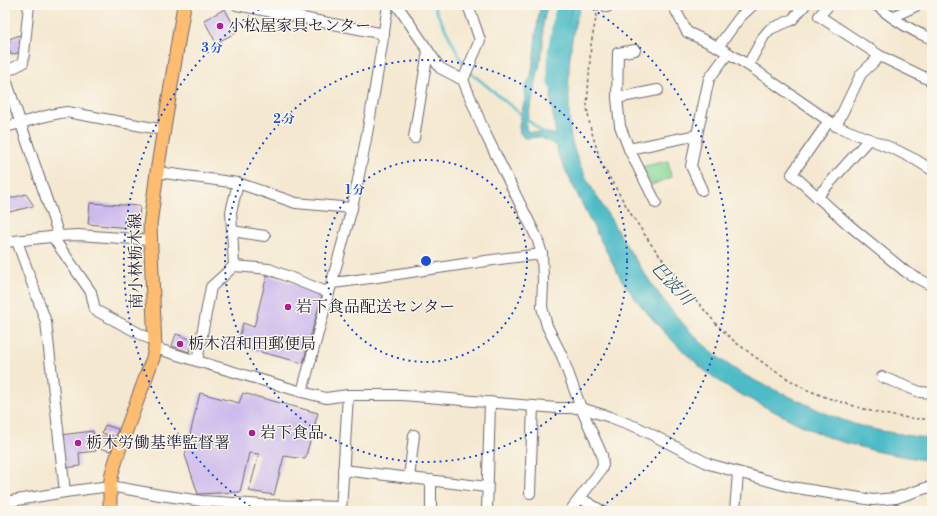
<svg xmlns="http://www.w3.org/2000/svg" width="937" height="516" font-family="'Libre Bodoni','Noto Serif JP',serif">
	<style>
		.green { fill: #86d99a; stroke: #547e6a }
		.water { fill: #4ebcc7; stroke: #386f81 }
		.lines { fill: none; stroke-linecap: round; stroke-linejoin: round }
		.stream { stroke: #4ebcc7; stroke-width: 2.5 }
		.river { stroke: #4ebcc7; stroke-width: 15 }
		.building { fill: #cbb8ed }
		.minor-casing { stroke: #6c676f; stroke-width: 12 }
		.major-casing { stroke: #6c676f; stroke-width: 15 }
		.path { stroke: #6c676f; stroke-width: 1.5; stroke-dasharray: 3 3; stroke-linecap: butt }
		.minor { stroke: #fff; stroke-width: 10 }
		.major { stroke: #febc70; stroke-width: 13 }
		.ring { fill: none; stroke: #1d4ed8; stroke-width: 2; stroke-dasharray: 2 4 }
		.poi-dot { fill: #b5179e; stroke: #fbf7ec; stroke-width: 1.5 }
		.labels { text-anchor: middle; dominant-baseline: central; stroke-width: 3; stroke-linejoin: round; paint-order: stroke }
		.poi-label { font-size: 16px; fill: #22223b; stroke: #fbf7ec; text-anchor: start }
		.street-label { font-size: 16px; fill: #22223b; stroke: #fbf7ec }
		.water-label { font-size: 17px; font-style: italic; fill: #31586c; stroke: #fbf7ec }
		.centre { fill: #1d4ed8; stroke: #fbf7ec; stroke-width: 2 }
		.ring-label { font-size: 12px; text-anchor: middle; font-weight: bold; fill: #1d4ed8; stroke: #fbf7ec; stroke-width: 3; stroke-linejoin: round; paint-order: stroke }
	</style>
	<rect width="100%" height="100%" fill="#fbf7ec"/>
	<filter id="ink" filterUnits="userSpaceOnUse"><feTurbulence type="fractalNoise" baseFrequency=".025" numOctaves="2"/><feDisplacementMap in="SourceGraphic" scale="8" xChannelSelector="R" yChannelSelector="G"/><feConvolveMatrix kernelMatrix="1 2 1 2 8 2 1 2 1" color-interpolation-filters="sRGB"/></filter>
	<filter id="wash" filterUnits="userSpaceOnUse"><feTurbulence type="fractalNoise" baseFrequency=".012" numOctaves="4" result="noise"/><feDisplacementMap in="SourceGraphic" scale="16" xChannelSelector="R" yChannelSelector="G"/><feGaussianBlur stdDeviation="0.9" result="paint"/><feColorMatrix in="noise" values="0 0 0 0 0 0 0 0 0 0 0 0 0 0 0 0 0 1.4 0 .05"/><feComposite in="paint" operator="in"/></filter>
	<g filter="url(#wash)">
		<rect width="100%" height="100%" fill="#f4e8d0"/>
		<!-- green -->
		<polygon class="green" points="668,161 671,177 652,185 641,167"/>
		<!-- water -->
		<path class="water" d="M541 5H547L543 25V47L532 101 526 123V130L530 132 549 133 556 135 551 102 552 76 559 46 573 5H581C579 13 575 21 574 29 569 53 568 78 569 102 569 114 569 125 571 137 576 167 599 199 614 225 647 280 685 339 741 373 763 386 787 395 810 406 824 413 839 419 854 424 869 429 885 432 901 434 911 436 921 438 932 438V460H925L879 452 832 439 801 425 730 389 704 370 681 349 666 334 638 302 621 279 590 220 558 155 557 146 540 137 524 138 520 133 519 126 525 98V88L531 76 534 56 536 34 539 13Z"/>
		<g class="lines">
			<!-- stream -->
			<g class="stream">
				<polyline points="433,5 465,67"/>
				<polyline points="470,72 546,135"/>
				<polyline points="205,509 206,511"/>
			</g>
			<!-- river -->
			<polyline class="river" points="555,83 555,51 560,22 564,5"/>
		</g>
		<g id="blocks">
			<!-- building -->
			<g class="building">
				<polygon points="225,9 237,32 216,43 204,20"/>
				<polygon points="20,35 22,41 19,42 21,46 19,47 20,52 11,55 7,43 10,42 9,39"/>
				<polygon points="26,194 34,206 5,213 5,200"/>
				<polygon points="90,203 140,206 138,229 88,224"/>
				<polygon points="267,275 323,292 303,363 237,346 243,323 254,327"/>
				<polygon points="176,334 193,340 189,352 172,346"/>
				<polygon points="200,393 239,403 243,393 318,413 305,459 284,456 274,495 249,491 259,454 249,453 240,492 198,494 185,455"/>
				<polygon points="105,425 118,429 116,437 102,433"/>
				<polygon points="93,431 96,451 79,453 80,466 65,468 61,435"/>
				<polygon points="101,436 114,439 111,451 98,448"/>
			</g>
		</g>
	</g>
	<g filter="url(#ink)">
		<use href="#blocks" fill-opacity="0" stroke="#6c676f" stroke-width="1"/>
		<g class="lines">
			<defs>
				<g id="minor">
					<polyline points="237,5 384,34"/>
					<polyline points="397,5 440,68 463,80 484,131 537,238 542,254 543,281 542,307 547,326 562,356 581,408 602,455 603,465 601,470 570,511"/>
					<polyline points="673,5 687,32 718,47 748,65 836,126 894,149 916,160 932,170"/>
					<polyline points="829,5 819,16 880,56 932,81"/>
					<path d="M876 5C893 19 911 31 932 39"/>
					<polyline points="607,7 607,5"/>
					<polyline points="892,17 918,5"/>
					<polyline points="718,47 740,17 753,5"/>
					<polyline points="635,50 618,53 617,98 620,126 629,149 656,203"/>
					<polyline points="748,65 764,36 770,29 792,20 805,5"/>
					<polyline points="5,72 23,63 29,5"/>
					<polyline points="5,77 59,236"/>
					<polyline points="463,80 480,40 468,5"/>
					<polyline points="617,98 658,90"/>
					<polyline points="829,121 792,174 849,225 906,272 932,286"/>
					<polyline points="836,126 861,74 880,56"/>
					<path d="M5 127C25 123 46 114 67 112L164 130"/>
					<polyline points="414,138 428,51"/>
					<polyline points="629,149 697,135"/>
					<polyline points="157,172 238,183 296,203 352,208"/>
					<polyline points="702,190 691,166 697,135 709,79 728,53"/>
					<polyline points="817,197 869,139"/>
					<polyline points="232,231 265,236"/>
					<polyline points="59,236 54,239 91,292 95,310 148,338 155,337"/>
					<polyline points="17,241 46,322 65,492"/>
					<polyline points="5,242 59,236 78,235 150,240"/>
					<polyline points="234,266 231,212 238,183"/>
					<path d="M332 283C402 275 472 261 542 254"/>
					<polyline points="155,348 197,361 302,392 326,398 348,395 403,395 557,408 581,408 610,417 639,428 709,464 791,487 873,500 896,498 926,488 932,487"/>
					<polyline points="197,361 211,287 234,266 269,269 329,293"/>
					<polyline points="882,377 920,392 932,393"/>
					<path d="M302 392 352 208C367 141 378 73 388 5"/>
					<polyline points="343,470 487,487"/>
					<polyline points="409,478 414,435"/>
					<polyline points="431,480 431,511"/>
					<polyline points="530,493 533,406"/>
					<polyline points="580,498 602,511"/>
					<polyline points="5,502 65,492 110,486 160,495 202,501 263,505 341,507"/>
					<polyline points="341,511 348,395"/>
					<polyline points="487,511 490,402"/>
					<polyline points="735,511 738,473"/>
				</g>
				<polyline id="major" points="110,511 110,486 112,473 121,444 153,358 155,348 150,225 157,172 184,5"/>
			</defs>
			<!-- minor casing -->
			<use href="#minor" class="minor-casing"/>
			<!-- major casing -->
			<use href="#major" class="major-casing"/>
			<!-- path -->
			<polyline class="path" points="598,8 591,44 587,107 590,126 601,163 631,214 651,244 677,278 718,326 735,342 773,370 805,389 828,398 874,412 894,416 918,419 932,419"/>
			<!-- minor -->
			<use href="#minor" class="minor"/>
			<!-- major -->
			<use href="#major" class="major"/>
		</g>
	</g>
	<!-- distance rings -->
	<g class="ring">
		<circle cx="426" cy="261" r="101"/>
		<circle cx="426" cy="261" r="201"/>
		<path d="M255 510A302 302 0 0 1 264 6M588 6A302 302 0 0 1 597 510"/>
	</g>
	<!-- markers -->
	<g class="poi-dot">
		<circle cx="220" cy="26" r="4"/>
		<circle cx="288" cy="307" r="4"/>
		<circle cx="180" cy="344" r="4"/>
		<circle cx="252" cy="433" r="4"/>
		<circle cx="78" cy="443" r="4"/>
	</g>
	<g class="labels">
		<!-- poi labels -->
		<g class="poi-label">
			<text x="228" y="26">小松屋家具センター</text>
			<text x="296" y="307">岩下食品配送センター</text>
			<text x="188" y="344">栃木沼和田郵便局</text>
			<text x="260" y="433">岩下食品</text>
			<text x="86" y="443">栃木労働基準監督署</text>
		</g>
		<!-- street labels -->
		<g class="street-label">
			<text transform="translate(136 261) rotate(-91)">南小林栃木線</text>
		</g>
		<!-- water labels -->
		<g class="water-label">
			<text transform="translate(672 284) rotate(47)">巴波川</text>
		</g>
	</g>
	<circle cx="426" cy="261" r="6" class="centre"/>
	<g class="ring-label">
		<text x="212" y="52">3 分</text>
		<text x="284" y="123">2 分</text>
		<text x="355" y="194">1 分</text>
	</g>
	<!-- margin -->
	<rect width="937" height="516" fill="none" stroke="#fbf7ec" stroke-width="20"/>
</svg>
